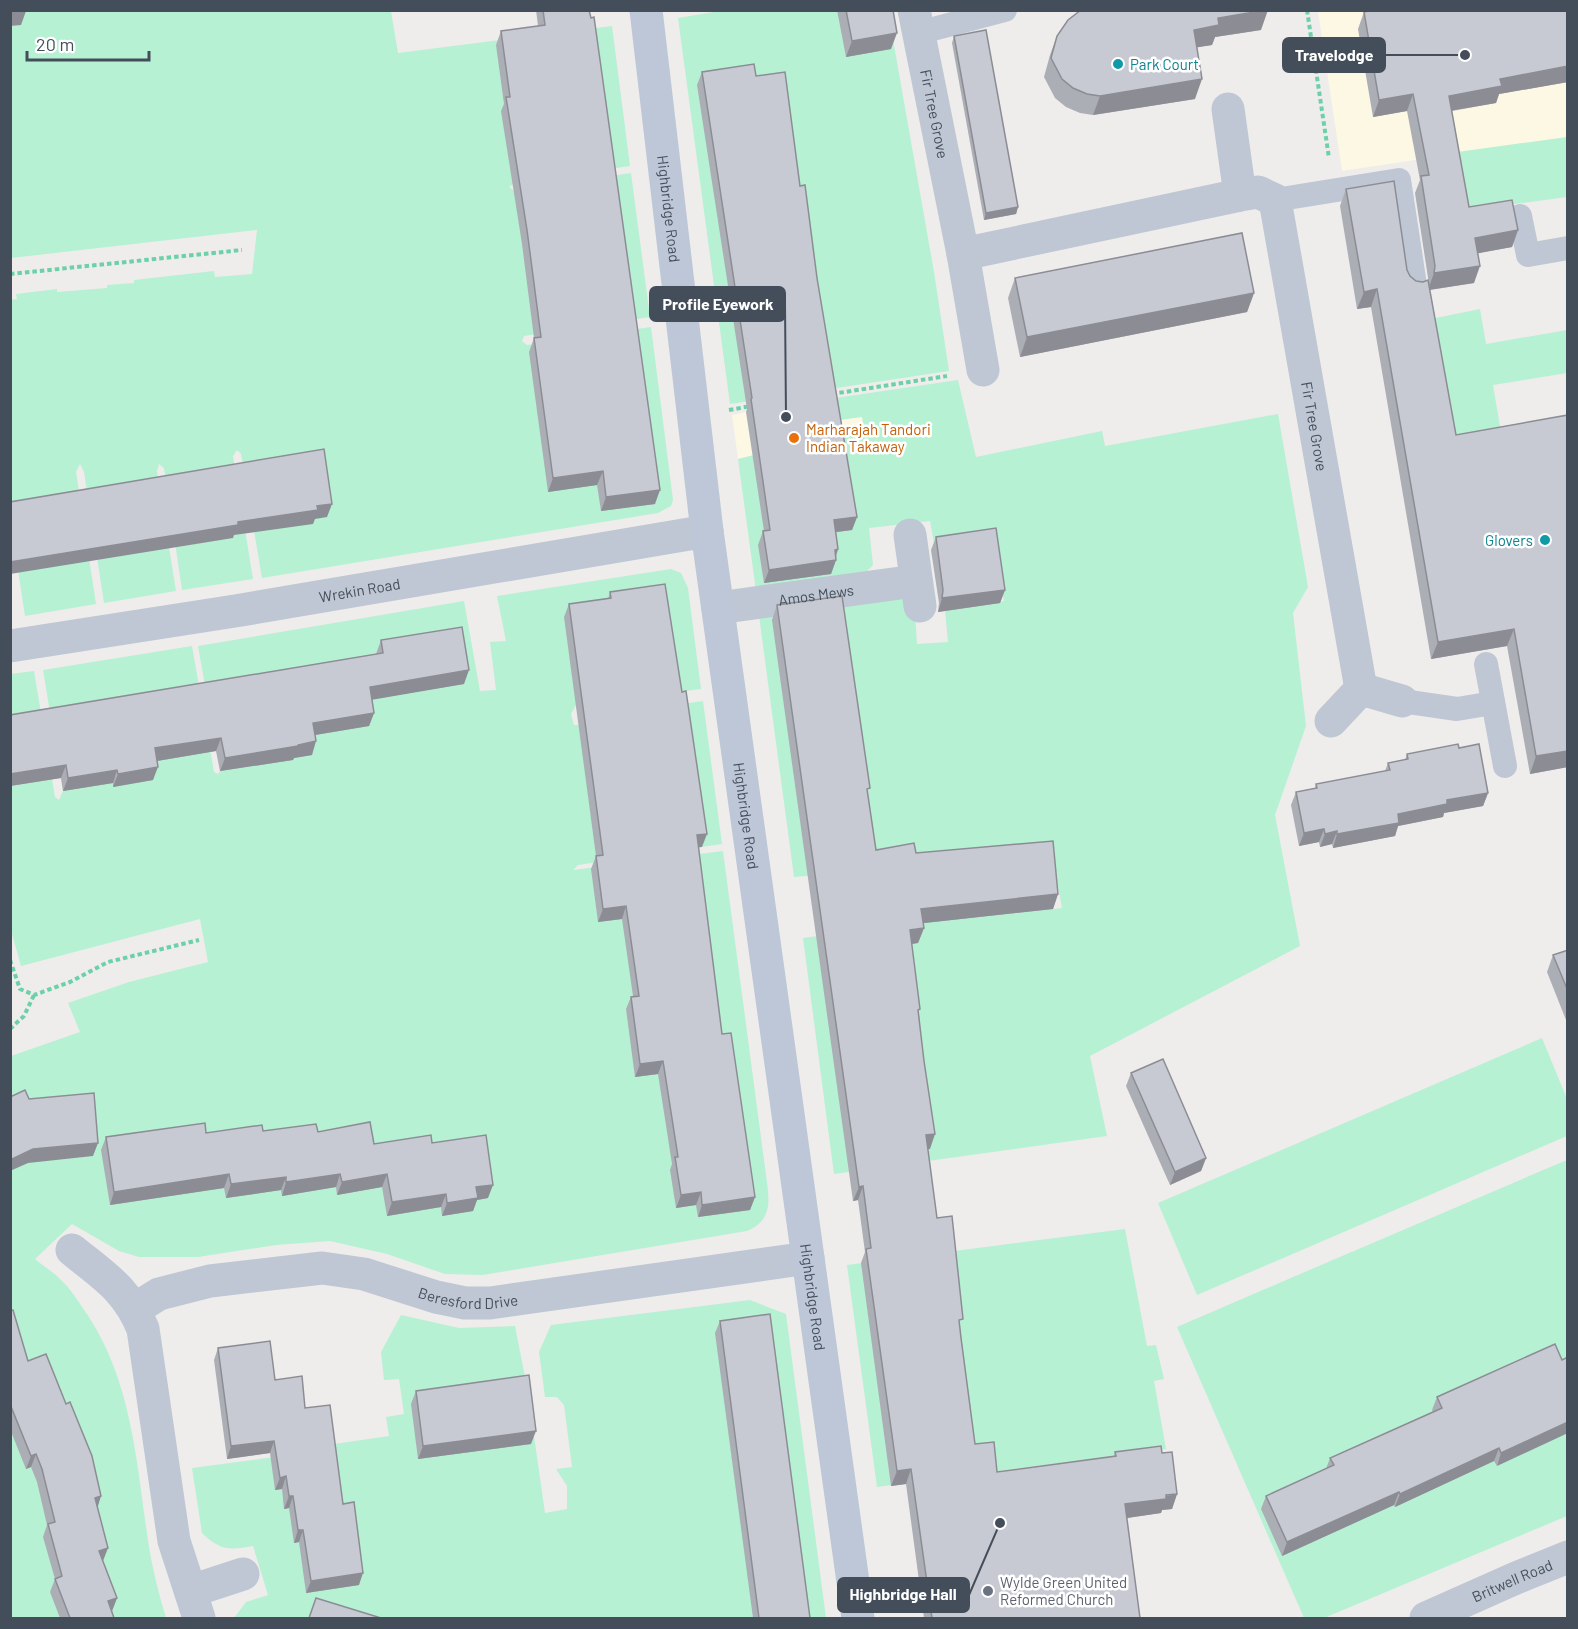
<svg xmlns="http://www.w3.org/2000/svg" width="1578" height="1629" font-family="Barlow,sans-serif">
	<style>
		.commercial { fill: #fdf8e3 }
		.green { fill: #b6f1d3 }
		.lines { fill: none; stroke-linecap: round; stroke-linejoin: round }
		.path { stroke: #6cd1a9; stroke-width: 4; stroke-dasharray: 4.5 3; stroke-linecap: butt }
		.lane { stroke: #bec7d3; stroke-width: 24 }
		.street { stroke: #bec7d3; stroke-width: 33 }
		.secondary { stroke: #bdc7d7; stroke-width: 33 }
		.wall { fill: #acaeb5 }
		.shaded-wall { fill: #8c8d94 }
		.building { fill: #c8cad3; stroke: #8c8d94; stroke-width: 1.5 }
		.culture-dot { fill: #0f9aa8; stroke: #fff; stroke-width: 2 }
		.food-dot { fill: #e8710a; stroke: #fff; stroke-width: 2 }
		.worship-dot { fill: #6b7280; stroke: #fff; stroke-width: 2 }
		.labels { text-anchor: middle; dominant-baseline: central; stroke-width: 5; stroke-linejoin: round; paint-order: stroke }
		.culture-label { font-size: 15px; fill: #0d838f; stroke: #fff; text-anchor: start }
		.street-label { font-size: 15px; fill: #444e5b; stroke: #fff }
		.food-label { font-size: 15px; fill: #c56008; stroke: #fff; text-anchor: start }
		.worship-label { font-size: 15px; fill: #5b616d; stroke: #fff; text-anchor: start }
		.leader { fill: none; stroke: #444e5b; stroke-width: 2 }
		.callout-dot { fill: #444e5b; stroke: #fff; stroke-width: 2 }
		.callout { fill: #444e5b; stroke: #444e5b; stroke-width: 2 }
		.callout-label { font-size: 16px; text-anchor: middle; font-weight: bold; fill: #fff }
	</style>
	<rect width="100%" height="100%" fill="#efecec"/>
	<!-- commercial -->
	<g class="commercial">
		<polygon points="1318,11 1567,11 1567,137 1342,171"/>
		<polygon points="746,412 862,417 864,430 738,459 732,415"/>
	</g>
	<!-- green -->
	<g class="green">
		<polygon points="725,10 888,11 934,272 949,371 730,404 678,18"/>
		<polygon points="11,11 391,11 398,53 612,26 630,166 515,183 509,187 513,190 631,173 650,317 524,336 522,341 527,345 651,327 673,500 671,506 658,513 262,578 241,454 237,450 233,456 253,579 182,590 164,468 159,464 157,471 176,591 104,603 84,472 80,464 76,472 96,604 25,616 11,524 10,300 17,299 16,294 57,289 57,292 107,288 107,285 134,283 134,280 214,271 215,277 252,274 257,230 11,258"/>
		<polygon points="1567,137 1567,197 1461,211 1450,153"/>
		<polygon points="1480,309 1486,344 1567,330 1567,373 1493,385 1515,515 1530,640 1483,650 1426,320"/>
		<polygon points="958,380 976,457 1102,431 1105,446 1278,414 1308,587 1293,613 1306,726 1275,815 1300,946 1090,1056 1107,1136 834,1174 803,938 915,923 1062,908 1052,855 794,877 759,616 898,595 915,614 917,644 948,642 945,611 1004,601 993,541 935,549 930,521 869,528 873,565 858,580 756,591 738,459 838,434 864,429 862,417 825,422 822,400"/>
		<path d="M671 569 681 573 688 588 701 689 576 705 571 714 574 725H579V719L703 701 722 844 578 865 573 870 723 851 766 1175C769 1198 774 1220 747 1231L483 1275 445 1274 387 1254 330 1241 276 1245 198 1257H139L119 1251 72 1224 35 1259C43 1266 52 1271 60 1279 68 1286 74 1295 80 1304 133 1376 136 1462 149 1547 153 1571 159 1595 166 1618H11V1056L80 1032 68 1003 129 982 208 962 200 919 21 966 10 927V674L34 671 55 797 59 800 63 791 43 670 192 646 214 772 218 774 220 771 198 646 464 601 480 691 496 690 490 642 506 641 497 596Z"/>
		<polygon points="1542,1038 1567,1099 1567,1136 1197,1295 1158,1203"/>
		<path d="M1567 1160V1516L1324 1618H1304L1177 1327C1307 1271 1437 1215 1567 1160Z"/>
		<polygon points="1125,1229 1147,1346 1156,1345 1164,1379 1154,1381 1166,1449 877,1487 847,1265"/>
		<path d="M750 1300 786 1314 826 1618H234L246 1602 268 1595 253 1546C230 1550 220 1551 202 1533L192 1468 327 1450V1445L389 1436 386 1417 404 1414 399 1379 384 1380 381 1352 401 1315 459 1328 515 1326 527 1387 545 1513 567 1509V1486L556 1469 572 1467 564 1405 557 1397H545L539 1352 551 1325Z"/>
	</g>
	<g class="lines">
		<!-- path -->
		<g class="path">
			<polyline points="1307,10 1329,158"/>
			<polyline points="10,274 242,250"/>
			<polyline points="832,394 947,376"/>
			<polyline points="729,410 751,406"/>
			<polyline points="10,960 20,989 34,995 70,982 108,962 199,940"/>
			<polyline points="10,1029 24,1016 34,995"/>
		</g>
		<!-- lane -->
		<g class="lane">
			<polyline points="918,33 1005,10"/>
			<polyline points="1275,200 1399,180 1415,285"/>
			<polyline points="1520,216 1528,255 1568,248"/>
			<polyline points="1486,664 1505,766"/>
			<polyline points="1402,701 1457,709 1493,703"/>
		</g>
		<!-- street -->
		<g class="street">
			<path id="s1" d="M914 10 963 254 983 370"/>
			<polyline points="1228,109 1240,195"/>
			<path id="s2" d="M963 254 1240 195 1258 192 1275 200 1361 689"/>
			<polyline points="910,535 920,606"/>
			<path id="s3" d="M718 608 915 581"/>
			<path id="s4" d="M10 646 235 611 707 531"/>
			<polyline points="1331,721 1361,689 1402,701"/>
			<path d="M72 1250C104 1276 127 1289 143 1329L174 1541 199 1618"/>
			<path id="s5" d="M135 1309 159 1294 210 1281 322 1268 364 1274 436 1297 465 1303H490L808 1258"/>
			<polyline points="191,1591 243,1574"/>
			<path id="s6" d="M1426 1618 1516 1578 1568 1557"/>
		</g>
		<!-- secondary -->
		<path class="secondary" id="s7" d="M646 10 707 531 858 1618"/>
	</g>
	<!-- wall -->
	<g class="wall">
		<polygon points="536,10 589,10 655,504 601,511 597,485 548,492 529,352 534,338 522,244 501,111 504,104 496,45 501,31 538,26"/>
		<polygon points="837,10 893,10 891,49 846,57"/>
		<polygon points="1568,10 1568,82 1499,94 1496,103 1452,111 1469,207 1518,230 1512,247 1478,253 1474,283 1430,290 1456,435 1568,415 1568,767 1530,774 1507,646 1431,659 1371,307 1357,309 1340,206 1346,189 1407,270 1410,276 1416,281 1429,284 1415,193 1420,180 1407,111 1373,117 1358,29 1364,12"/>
		<polygon points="1261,30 1215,37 1212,45 1197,47 1195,99 1093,115 1080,113 1066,107 1055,98 1044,77 1050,55 1057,36"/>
		<polygon points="954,36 1018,207 1016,214 984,220 952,43"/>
		<polygon points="702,72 756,76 800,186 857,517 852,530 836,532 838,549 836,557 836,560 831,574 764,583 758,545 763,531 764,531 746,412 747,409 697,85"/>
		<polygon points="1015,278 1254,293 1247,312 1020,357 1008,298"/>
		<polygon points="936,537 1005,590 1000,603 938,612 939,603 931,550"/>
		<polygon points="610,592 702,847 698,847 722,1034 755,1197 750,1210 698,1217 696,1205 676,1208 670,1170 672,1164 658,1074 635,1077 626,1009 631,997 633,996 622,919 598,922 591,869 596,856 564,617 569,604 608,599"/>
		<polygon points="777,605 868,794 876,850 916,853 1058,894 1053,909 923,923 924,928 918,943 912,944 919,1014 930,1149 927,1149 937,1218 960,1327 975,1444 997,1472 1114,1456 1115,1452 1162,1453 1177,1494 1172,1509 1162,1510 1161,1513 1127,1518 1140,1618 924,1618 906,1484 891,1486 861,1263 865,1252 858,1200 853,1201 772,620"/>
		<polygon points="381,640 464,684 372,699 374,713 369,726 315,735 312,755 294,758 293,760 220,771 216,751 157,761 153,780 113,787 113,783 63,791 61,778 10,786 10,715 376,654"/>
		<polygon points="1459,748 1488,793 1483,806 1444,813 1443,817 1398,826 1395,836 1333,848 1332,844 1320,847 1319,842 1299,846 1291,805 1296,792 1315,788 1316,784 1385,771 1388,763 1405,760 1407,754"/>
		<polygon points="1568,950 1568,1025 1547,972 1553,955"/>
		<polygon points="1131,1073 1206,1158 1201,1171 1170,1185 1126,1086"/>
		<polygon points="263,1131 318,1132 374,1144 432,1143 488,1198 477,1200 473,1211 442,1216 441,1207 387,1216 382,1187 337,1195 336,1187 282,1196 281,1190 226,1198 224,1188 110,1205 101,1150 106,1137"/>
		<polygon points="10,1311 28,1361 101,1496 97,1507 103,1561 117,1598 112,1611 114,1618 60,1618 50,1592 55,1579 43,1537 47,1525 37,1482 31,1467 26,1469 10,1429"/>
		<polygon points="720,1321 810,1618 753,1618 715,1333"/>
		<polygon points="1555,1344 1497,1466 1494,1461 1395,1507 1394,1505 1282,1556 1261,1509 1266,1496 1326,1469 1330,1458 1433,1412 1432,1410 1437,1397"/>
		<polygon points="218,1348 275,1380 305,1408 343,1504 359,1585 306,1593 299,1542 294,1543 289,1508 284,1509 282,1489 275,1490 270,1453 227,1459 214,1360"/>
		<polygon points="416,1391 531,1444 418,1459 411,1404"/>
	</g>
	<!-- shaded-wall -->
	<g class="shaded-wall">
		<polygon points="1268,10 1261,30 1215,37 1212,45 1187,49 1194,30 1218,18"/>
		<polygon points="26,11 21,25 10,26 10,13"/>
		<polygon points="897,33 891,49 846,57 852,41"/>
		<polygon points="1568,66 1568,82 1499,94 1496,103 1443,112 1449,96 1500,79"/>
		<polygon points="1202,79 1195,99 1093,115 1100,96"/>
		<polygon points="1413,94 1407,111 1373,117 1379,100"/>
		<polygon points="1018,207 1016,214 984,220 986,213"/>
		<polygon points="1518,230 1512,247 1469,255 1475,238"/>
		<polygon points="1480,266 1474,283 1428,290 1434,273"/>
		<polygon points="1377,289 1371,307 1357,309 1364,292"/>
		<polygon points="1254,293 1247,312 1020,357 1027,337"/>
		<polygon points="603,471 597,485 548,492 553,478"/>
		<polygon points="660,490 655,504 601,511 606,497"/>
		<polygon points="332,504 327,517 315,519 313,524 234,535 233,538 10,574 10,562 238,522 317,506"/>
		<polygon points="857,517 852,530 829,533 834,520"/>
		<polygon points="838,549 834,561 836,560 831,574 764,583 769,570"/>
		<polygon points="1005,590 1000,603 938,612 942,598"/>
		<polygon points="1514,629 1507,646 1431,659 1438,642"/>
		<polygon points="469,670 464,684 365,701 370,687"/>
		<polygon points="374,713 369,726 309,736 313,723"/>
		<polygon points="221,738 216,751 151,762 155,748"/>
		<polygon points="316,741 312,755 294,758 293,760 220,771 225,758"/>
		<polygon points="1568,751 1568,767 1530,774 1536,756"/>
		<polygon points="66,765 61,778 10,786 10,774"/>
		<polygon points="158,767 153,780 113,787 118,774"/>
		<polygon points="117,770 113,783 63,791 68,778"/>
		<polygon points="1488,793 1483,806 1444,813 1443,817 1398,826 1395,836 1333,848 1337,834 1398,814 1447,800"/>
		<polygon points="1324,829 1319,842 1299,846 1304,833"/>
		<polygon points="1337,831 1332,844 1320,847 1325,834"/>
		<polygon points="707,834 702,847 692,848 697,835"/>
		<polygon points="1058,894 1053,909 916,924 921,909"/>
		<polygon points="626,906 622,919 598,922 603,909"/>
		<polygon points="924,928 918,943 904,945 910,930"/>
		<polygon points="663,1061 658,1074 635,1077 640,1064"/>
		<polygon points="935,1134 930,1149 920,1150 926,1135"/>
		<polygon points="98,1143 93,1156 28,1163 10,1171 10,1160 33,1149"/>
		<polygon points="1206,1158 1201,1171 1170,1185 1175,1172"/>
		<polygon points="229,1174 224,1188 110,1205 114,1192"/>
		<polygon points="340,1174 336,1187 282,1196 286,1182"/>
		<polygon points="387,1174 382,1187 337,1195 342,1182"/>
		<polygon points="286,1177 281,1190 226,1198 231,1184"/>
		<polygon points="493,1185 488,1198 477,1200 473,1211 442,1216 447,1203 476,1187"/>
		<polygon points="863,1186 858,1200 853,1201 859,1187"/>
		<polygon points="701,1192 696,1205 676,1208 681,1195"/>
		<polygon points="446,1194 441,1207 387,1216 392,1202"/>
		<polygon points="755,1197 750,1210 698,1217 702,1205"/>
		<polygon points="1568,1422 1568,1433 1497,1466 1501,1453"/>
		<polygon points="536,1431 531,1444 418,1459 423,1446"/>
		<polygon points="274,1441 270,1453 227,1459 231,1446"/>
		<polygon points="1499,1448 1494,1461 1395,1507 1400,1494"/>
		<polygon points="36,1454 31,1467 26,1469 31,1456"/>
		<polygon points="911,1469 906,1484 891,1486 897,1471"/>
		<polygon points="286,1476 282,1489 275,1490 280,1478"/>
		<polygon points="1399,1492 1394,1505 1282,1556 1287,1542"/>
		<polygon points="1177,1494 1172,1509 1162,1510 1161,1513 1120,1519 1125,1504"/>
		<polygon points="101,1496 97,1509 95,1498"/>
		<polygon points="289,1496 293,1496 289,1508 284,1509"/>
		<polygon points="298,1530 303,1530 299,1542 294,1543"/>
		<polygon points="108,1548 103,1561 99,1551"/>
		<polygon points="363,1573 359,1585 306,1593 311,1581"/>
		<polygon points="117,1598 112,1611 108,1601"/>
	</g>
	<!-- building -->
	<g class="building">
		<polygon points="10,10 26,10 26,11 10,13"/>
		<polygon points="543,10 589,10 591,18 594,17 660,490 606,497 603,471 553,478 534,338 541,337 527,230 506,97 510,97 501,31 545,25"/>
		<polygon points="846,10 893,10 897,33 852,41"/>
		<polygon points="1081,10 1266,10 1218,18 1219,25 1194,30 1202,79 1100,96 1087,94 1073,88 1062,79 1051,58 1057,36 1068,20"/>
		<polygon points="1373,10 1568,10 1568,66 1500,79 1502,86 1449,96 1469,207 1512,200 1518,230 1475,238 1480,266 1434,273 1435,266 1421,176 1429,175 1413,94 1379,100 1364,12"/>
		<polygon points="986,30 1018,207 986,213 954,36"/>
		<polygon points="754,64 756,76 785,72 800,186 805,185 817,278 857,517 834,520 838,549 835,550 836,560 769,570 763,531 770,530 751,399 752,398 702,72"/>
		<polygon points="1394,181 1407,270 1410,276 1416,281 1423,282 1428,280 1456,435 1568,415 1568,751 1536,756 1514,629 1438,642 1377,289 1364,292 1346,189"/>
		<polygon points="1242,233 1254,293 1027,337 1015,278"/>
		<polygon points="324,449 332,504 317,506 318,510 238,522 238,525 10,562 10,502"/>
		<polygon points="996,528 1005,590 942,598 943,590 936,537"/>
		<polygon points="665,584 682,692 686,691 707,834 697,835 722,1034 731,1033 755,1197 702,1205 701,1192 681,1195 675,1157 678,1157 663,1061 640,1064 631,997 639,996 626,906 603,909 596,856 603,855 569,604 611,598 610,592"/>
		<polygon points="842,596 870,788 867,789 876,850 914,843 916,853 1053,841 1058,894 921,909 924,928 910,930 920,1009 918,1010 924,1061 935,1134 926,1135 937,1218 952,1216 963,1319 959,1320 961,1338 975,1444 994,1442 997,1472 1116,1456 1115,1452 1161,1446 1162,1453 1172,1452 1177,1494 1166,1495 1166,1499 1125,1504 1140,1618 932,1618 911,1469 897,1471 866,1249 871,1248 863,1186 859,1187 777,605"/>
		<polygon points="462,627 469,670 370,687 374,713 313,723 316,741 298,745 298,746 225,758 221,738 155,748 158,767 118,774 117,770 68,778 66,765 10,774 10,715 383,653 381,640"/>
		<polygon points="1458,744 1459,748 1479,744 1488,793 1447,800 1447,804 1398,814 1399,823 1337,834 1337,831 1325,834 1324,829 1304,833 1296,792 1317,788 1316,784 1390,770 1388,763 1408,759 1407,754"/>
		<polygon points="1568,950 1568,991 1553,955"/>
		<polygon points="1163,1059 1206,1158 1175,1172 1131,1073"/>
		<polygon points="25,1090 29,1099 94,1093 98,1143 33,1149 10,1160 10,1097"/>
		<polygon points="370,1122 374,1144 431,1135 432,1143 486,1135 493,1185 476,1187 478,1198 447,1203 446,1194 392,1202 387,1174 342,1182 340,1174 286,1182 286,1177 231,1184 229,1174 114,1192 106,1137 205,1123 206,1133 262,1125 263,1131 316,1124 318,1132"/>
		<polygon points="13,1310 28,1361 46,1354 66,1404 70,1402 92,1456 101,1496 95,1498 108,1548 99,1551 117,1598 108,1601 114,1618 70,1618 55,1579 62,1576 48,1524 55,1522 42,1469 36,1454 31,1456 10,1404 10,1311"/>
		<polygon points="770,1314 810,1618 759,1618 720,1321"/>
		<polygon points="270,1341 275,1380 302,1376 305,1408 330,1405 343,1504 354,1502 363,1573 311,1581 303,1530 298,1530 293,1496 289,1496 286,1476 280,1478 274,1441 231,1446 218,1348"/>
		<polygon points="1555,1344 1562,1360 1568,1357 1568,1422 1501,1453 1499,1448 1400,1494 1399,1492 1287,1542 1266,1496 1334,1465 1330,1458 1442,1408 1437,1397"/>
		<polygon points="529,1375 536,1431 423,1446 416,1391"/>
		<polygon points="316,1598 381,1618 309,1618"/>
	</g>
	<!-- markers -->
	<g class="culture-dot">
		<circle cx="1118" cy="64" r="6"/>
		<circle cx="1545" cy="540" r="6"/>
	</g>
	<circle class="food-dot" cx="794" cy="438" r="6"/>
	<circle class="worship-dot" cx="988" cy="1591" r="6"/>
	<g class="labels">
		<!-- culture labels -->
		<g class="culture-label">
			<text x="1130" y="64">Park Court</text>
			<text x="1533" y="540" text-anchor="end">Glovers</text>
		</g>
		<!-- street labels -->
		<g class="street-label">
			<text stroke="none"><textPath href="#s1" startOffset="106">Fir Tree Grove</textPath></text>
			<text stroke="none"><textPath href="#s7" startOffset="200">Highbridge Road</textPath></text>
			<text stroke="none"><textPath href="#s2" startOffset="550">Fir Tree Grove</textPath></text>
			<text stroke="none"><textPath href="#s4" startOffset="354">Wrekin Road</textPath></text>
			<text stroke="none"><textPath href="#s3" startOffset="99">Amos Mews</textPath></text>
			<text stroke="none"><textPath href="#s7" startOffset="812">Highbridge Road</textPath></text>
			<text stroke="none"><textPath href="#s5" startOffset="344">Beresford Drive</textPath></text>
			<text stroke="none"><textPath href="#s7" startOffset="1298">Highbridge Road</textPath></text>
			<text stroke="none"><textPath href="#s6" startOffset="94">Britwell Road</textPath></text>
		</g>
		<!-- food labels -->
		<g class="food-label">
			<text x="806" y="429">Marharajah Tandori<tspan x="806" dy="17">Indian Takaway</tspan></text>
		</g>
		<!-- worship labels -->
		<g class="worship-label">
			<text x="1000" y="1582">Wylde Green United<tspan x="1000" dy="17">Reformed Church</tspan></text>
		</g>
	</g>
	<!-- callouts -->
	<path class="leader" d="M1465 55L1385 55M786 417L785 304M1000 1523L969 1595"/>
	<g class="callout-dot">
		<circle cx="1465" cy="55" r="6"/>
		<circle cx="786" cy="417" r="6"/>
		<circle cx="1000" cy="1523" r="6"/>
	</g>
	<g class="callout">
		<rect x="1283" y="38" width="102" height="34" rx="6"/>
		<rect x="650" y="287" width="135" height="34" rx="6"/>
		<rect x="838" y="1578" width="131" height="34" rx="6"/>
	</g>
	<g class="callout-label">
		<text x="1334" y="61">Travelodge</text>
		<text x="718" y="310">Profile Eyework</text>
		<text x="903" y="1600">Highbridge Hall</text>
	</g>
	<!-- border -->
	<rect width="1578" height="1629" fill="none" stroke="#444e5b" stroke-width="24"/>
	<!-- scale -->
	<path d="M27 51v9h122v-9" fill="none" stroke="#444e5b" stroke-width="3"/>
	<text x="36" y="51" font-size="18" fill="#444e5b" stroke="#ffffff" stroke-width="4.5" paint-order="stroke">20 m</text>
</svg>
